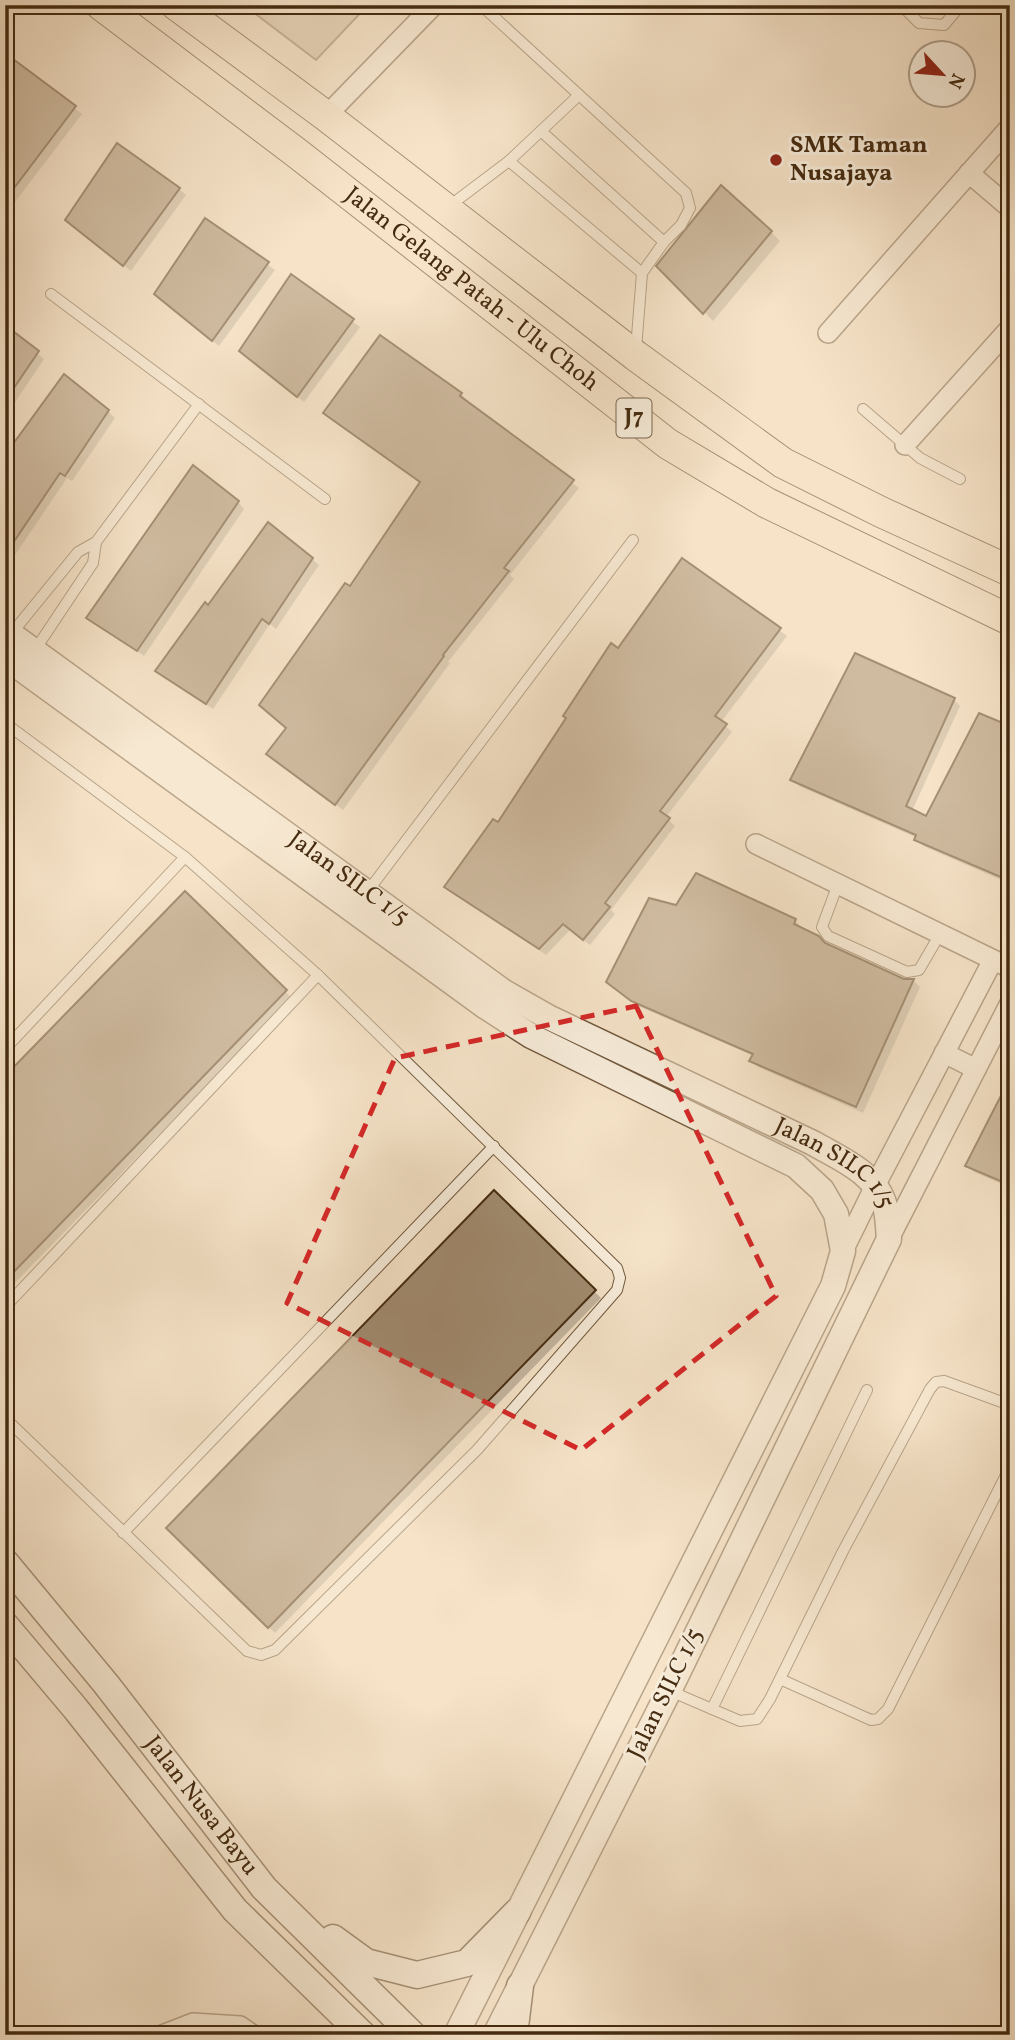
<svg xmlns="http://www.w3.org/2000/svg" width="1015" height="2040" font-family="Vollkorn,serif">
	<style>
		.green { fill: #d7c4a9; stroke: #8e785c; stroke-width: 2 }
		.shadow { fill: #0003 }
		.building { fill: #a18b70; stroke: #452b10; stroke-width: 2 }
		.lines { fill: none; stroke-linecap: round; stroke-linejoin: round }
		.service-casing { stroke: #71593e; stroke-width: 12 }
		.minor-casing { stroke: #71593e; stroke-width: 22 }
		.tertiary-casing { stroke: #71593e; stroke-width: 27 }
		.secondary-casing { stroke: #452b10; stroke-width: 29 }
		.primary-casing { stroke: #452b10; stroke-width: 32 }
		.service { stroke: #f8eddb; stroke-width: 10 }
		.minor { stroke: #f8eddb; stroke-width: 19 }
		.tertiary { stroke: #f8eddb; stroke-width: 24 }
		.secondary { stroke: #f8eddb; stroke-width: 26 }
		.primary { stroke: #f5e3c8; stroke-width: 30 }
		.marked { fill: none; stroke: #d62828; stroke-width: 5; stroke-dasharray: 14 9; stroke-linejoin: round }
		.poi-dot { fill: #8f2418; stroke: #f8eddb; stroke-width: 2.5 }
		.labels { text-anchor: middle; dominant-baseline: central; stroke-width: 6; stroke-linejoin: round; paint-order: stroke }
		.shield { fill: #f8eddb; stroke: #7b654d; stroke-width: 2 }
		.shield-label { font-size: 23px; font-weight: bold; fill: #452b10 }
		.poi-label { font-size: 24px; font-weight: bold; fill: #452b10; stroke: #f8eddb; text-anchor: start }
		.street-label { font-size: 24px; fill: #452b10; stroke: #f8eddb }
	</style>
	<rect width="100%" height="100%" fill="#f5e3c8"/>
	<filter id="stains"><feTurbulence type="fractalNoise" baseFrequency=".00286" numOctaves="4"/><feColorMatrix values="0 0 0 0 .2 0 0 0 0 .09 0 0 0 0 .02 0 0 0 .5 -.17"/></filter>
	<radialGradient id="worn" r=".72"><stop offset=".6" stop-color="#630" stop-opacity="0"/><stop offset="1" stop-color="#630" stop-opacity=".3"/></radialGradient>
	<!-- green -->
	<polygon class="green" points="244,5 368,5 316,60"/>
	<!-- shadow -->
	<g class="shadow">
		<polygon points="5,55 82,114 5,215"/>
		<polygon points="179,189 186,195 131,271 74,226"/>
		<polygon points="206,220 275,270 219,346 163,301"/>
		<polygon points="771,232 780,241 713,321 659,266"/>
		<polygon points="291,277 360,327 304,402 248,357"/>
		<polygon points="5,327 44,359 5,417"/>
		<polygon points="461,394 467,400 466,402 579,488 510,575 514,579 448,662 450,663 343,810 275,760 351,589 422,483 325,413"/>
		<polygon points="108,411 115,418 72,481 67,478 13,558 5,553 5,454 7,456"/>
		<polygon points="238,502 244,509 144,656 88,618"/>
		<polygon points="312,559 319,565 276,629 270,624 213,709 157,671 208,607"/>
		<polygon points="683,560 787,636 721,722 732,732 666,817 675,826 611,910 615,914 590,945 570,930 546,955 446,886 498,825"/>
		<polygon points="954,700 960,706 912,811 927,818 1010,728 1010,884 923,846 917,838 799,786 792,780"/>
		<polygon points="186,893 292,998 5,1293 5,1079"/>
		<polygon points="677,907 795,920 801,927 800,929 826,945 903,981 914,981 920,987 863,1113 758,1067 752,1061 754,1056 640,1007 615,988"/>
		<polygon points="1010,1082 1010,1188 974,1172 967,1165"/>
		<polygon points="494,1193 601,1298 275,1633 169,1528"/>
	</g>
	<!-- building -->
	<g class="building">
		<polygon points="5,53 76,106 5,200"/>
		<polygon points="117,143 180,188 123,266 65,220"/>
		<polygon points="721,185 772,231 703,314 656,266"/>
		<polygon points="205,218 269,262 212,341 154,294"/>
		<polygon points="291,274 354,319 297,397 239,351"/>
		<polygon points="5,325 39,351 5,401"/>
		<polygon points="380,335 462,393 460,396 574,480 504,568 509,571 443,655 444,656 335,805 266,754 286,728 259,705 345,583 350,586 420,482 323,413"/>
		<polygon points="64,374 109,410 65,476 60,473 5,555 5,455"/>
		<polygon points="193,465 239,501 137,651 86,618"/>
		<polygon points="268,522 313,558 269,624 262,619 206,704 155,671 205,602 208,605"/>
		<polygon points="682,558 781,628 715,716 727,724 660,811 670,818 605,903 610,907 583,940 563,924 539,949 444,887 493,819 498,822 566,718 563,716 611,643 618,648"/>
		<polygon points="855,653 955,698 906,806 926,816 979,713 1010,726 1010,881 914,840 916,835 790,780"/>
		<polygon points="696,873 796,919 794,924 819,936 825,943 904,979 914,979 856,1107 749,1061 753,1054 631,1001 606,982 649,898 676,905"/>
		<polygon points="185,891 287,990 5,1281 5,1076"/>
		<polygon points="1010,1078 1010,1185 965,1166"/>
		<polygon points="494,1190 596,1290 268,1628 166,1528"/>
	</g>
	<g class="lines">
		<defs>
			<g id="service">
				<polyline points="481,5 686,193 690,208 681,225 664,242 642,273 636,349"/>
				<polyline points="901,5 919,23 944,25 961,5"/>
				<polyline points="542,132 664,242"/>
				<polyline points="509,161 642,273"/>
				<polyline points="448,207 509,161 578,96"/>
				<polyline points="51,294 325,499"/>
				<polyline points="863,409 920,458 960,479"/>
				<polyline points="12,633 78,552 96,542 199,404"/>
				<polyline points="35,650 93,563 96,542"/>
				<polyline points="5,723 185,857 318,975 617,1268 620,1278 617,1290 477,1450 275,1650 261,1655 247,1651 5,1418"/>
				<polyline points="838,884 822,927 828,936 907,972 919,970 940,934"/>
				<polyline points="368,891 633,540"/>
				<polyline points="5,1049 185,857"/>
				<polyline points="5,1307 318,975"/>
				<polyline points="123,1533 494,1146"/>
				<polyline points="780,1679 871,1720 878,1719 888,1709 1010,1467"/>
				<polyline points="670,1691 740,1721 757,1719 770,1699 843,1551 930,1389 936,1382 944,1381 1010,1405"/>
				<polyline points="712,1709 867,1390"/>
			</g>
			<g id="minor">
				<polyline points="326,116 434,5"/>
				<polyline points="969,173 1010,208"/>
				<polyline points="828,333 1010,127"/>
				<polyline points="905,445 1010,328"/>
				<polyline points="756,844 1010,968"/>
				<polyline points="944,1053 976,1069"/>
				<polyline points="889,1239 1010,1003"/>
				<polyline points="843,1251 876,1184 993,960"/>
				<polyline points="162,2035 193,2023 240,2026 253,2035"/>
			</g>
			<g id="tertiary">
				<path id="s1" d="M5 630 504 992 548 1017 813 1143C841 1159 876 1173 885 1206 888 1216 888 1229 889 1239L669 1691 495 2035"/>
				<polyline points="5,657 486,1007 531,1036 796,1166 822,1190 836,1214 843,1251 833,1286 456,2035"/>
			</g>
			<g id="secondary">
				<path id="s2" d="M5 1562 106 1684 264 1888 413 2035"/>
				<polyline points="5,1625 75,1708 235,1910 363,2035"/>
				<polyline points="333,1938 366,1962 417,1975 467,1963 517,1912"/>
				<polyline points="514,2035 520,1986"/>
			</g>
			<g id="primary">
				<path id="s3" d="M101 5 298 154 668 444 767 503 1010 620"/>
				<polyline points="176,5 326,116 636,356 783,463 881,512 1010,571"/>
			</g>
		</defs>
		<!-- service casing -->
		<use href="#service" class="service-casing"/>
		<!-- minor casing -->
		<use href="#minor" class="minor-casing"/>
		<!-- tertiary casing -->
		<use href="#tertiary" class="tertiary-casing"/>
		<!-- secondary casing -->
		<use href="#secondary" class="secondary-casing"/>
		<!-- primary casing -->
		<use href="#primary" class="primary-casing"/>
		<!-- service -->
		<use href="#service" class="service"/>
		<!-- minor -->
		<use href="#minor" class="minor"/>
		<!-- tertiary -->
		<use href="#tertiary" class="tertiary"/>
		<!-- secondary -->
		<use href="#secondary" class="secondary"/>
		<!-- primary -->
		<use href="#primary" class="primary"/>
	</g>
	<!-- marked area -->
	<path d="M0 0H1015V2040H0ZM636 1006 776 1296 581 1450 287 1303 395 1058Z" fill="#f5e3c8" fill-opacity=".55" fill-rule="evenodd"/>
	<path class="marked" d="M636 1006 776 1296 581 1450 287 1303 395 1058Z"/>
	<!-- markers -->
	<circle class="poi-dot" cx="776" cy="160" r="7"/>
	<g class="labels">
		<!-- shield labels -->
		<rect class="shield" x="616.5" y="398.5" width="35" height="39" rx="5"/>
		<g class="shield-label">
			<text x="634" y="418">J7</text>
		</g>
		<!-- poi labels -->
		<g class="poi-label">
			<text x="790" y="146">SMK Taman<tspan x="790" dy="28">Nusajaya</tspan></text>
		</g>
		<!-- street labels -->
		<g class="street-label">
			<text stroke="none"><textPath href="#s3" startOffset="467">Jalan Gelang Patah - Ulu Choh</textPath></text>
			<text stroke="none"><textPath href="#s1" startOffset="424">Jalan SILC 1/5</textPath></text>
			<text stroke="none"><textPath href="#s1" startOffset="990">Jalan SILC 1/5</textPath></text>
			<text transform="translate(666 1694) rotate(-64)">Jalan SILC 1/5</text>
			<text stroke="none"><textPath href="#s2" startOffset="313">Jalan Nusa Bayu</textPath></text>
		</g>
	</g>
	<!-- margin -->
	<rect width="1015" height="2040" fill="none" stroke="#f5e3c8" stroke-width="28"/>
	<rect x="7" y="7" width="1001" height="2026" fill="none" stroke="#452b10" stroke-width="3.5"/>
	<rect x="14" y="14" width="987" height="2012" fill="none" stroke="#452b10" stroke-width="2"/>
	<!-- north arrow -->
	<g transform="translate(942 74) rotate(116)"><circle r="33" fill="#f8eddb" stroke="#b09f8a" stroke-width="2"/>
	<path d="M0-5L12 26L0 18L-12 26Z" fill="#8f2418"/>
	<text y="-10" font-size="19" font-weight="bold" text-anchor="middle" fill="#452b10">N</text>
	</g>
	<rect width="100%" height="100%" filter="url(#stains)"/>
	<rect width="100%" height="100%" fill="url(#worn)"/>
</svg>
